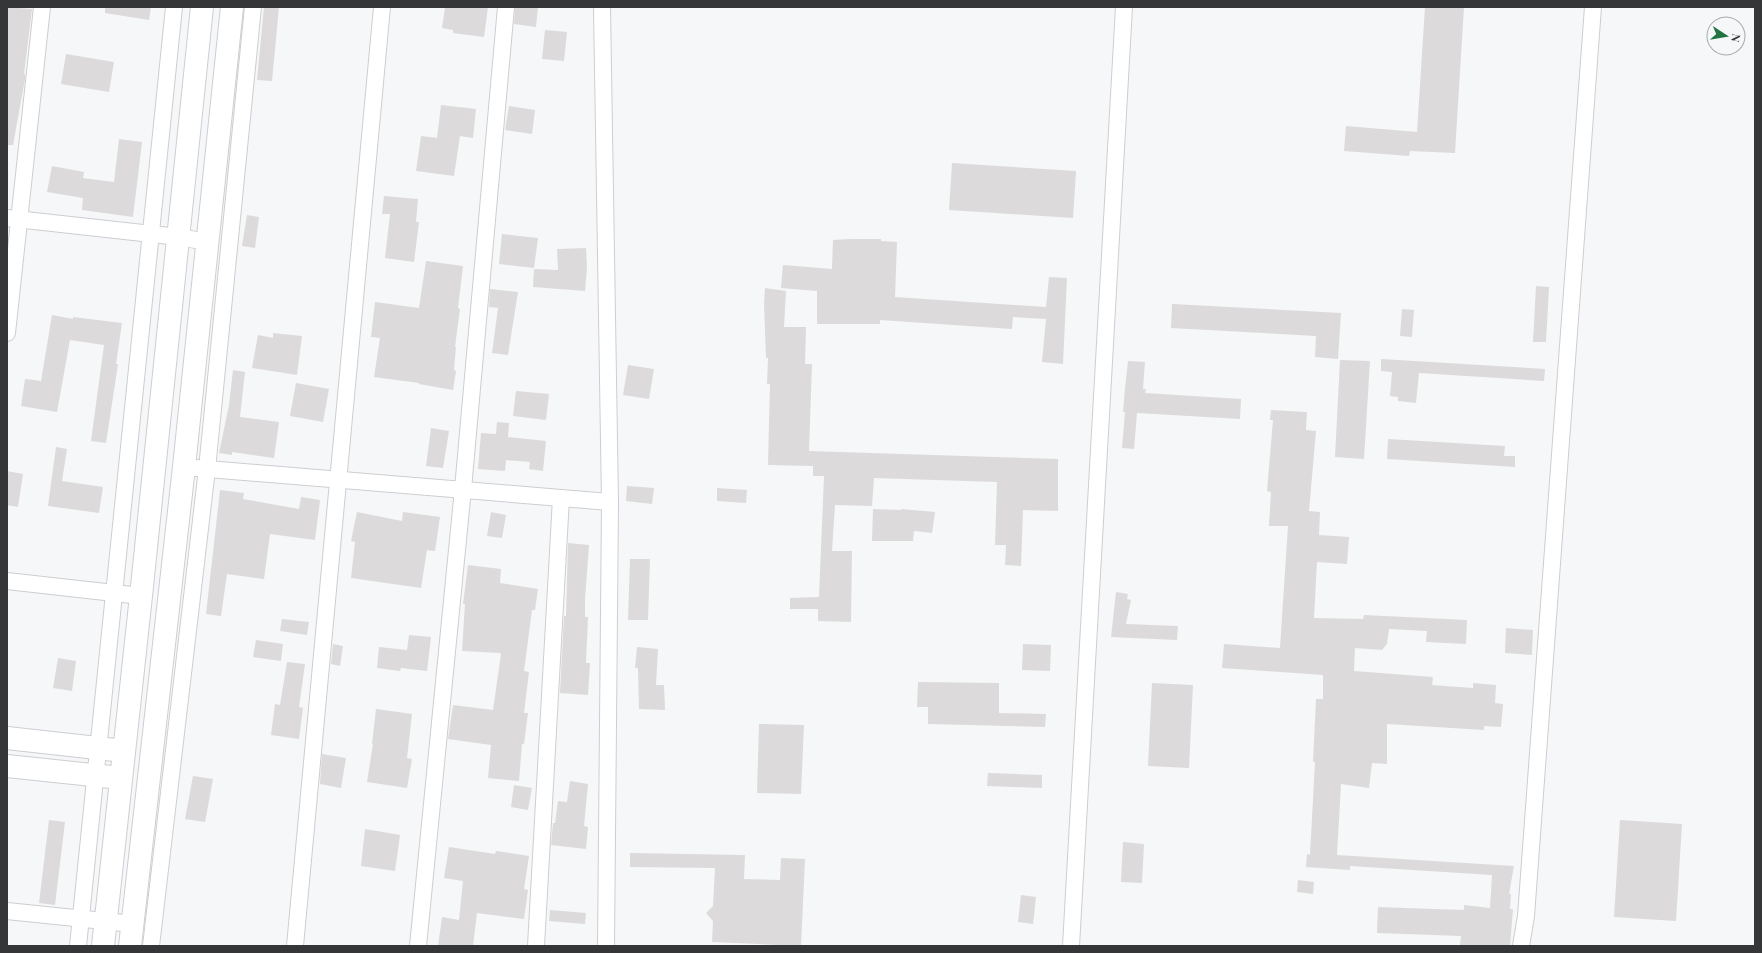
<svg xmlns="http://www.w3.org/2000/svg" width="1762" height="953" font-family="'Playfair Display',serif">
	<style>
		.building { fill: #dddadb }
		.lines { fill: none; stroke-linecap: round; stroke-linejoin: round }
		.street-casing { stroke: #cdced1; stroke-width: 18 }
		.secondary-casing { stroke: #cdced1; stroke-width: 24 }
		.primary-casing { stroke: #cdced1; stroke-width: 24 }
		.street { stroke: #fff; stroke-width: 16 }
		.secondary { stroke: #fff; stroke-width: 22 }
		.primary { stroke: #fff; stroke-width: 22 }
	</style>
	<rect width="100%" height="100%" fill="#f5f7f9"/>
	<!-- building -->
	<g class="building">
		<polygon points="7,7 32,9 24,74 25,74 25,79 13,145 7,145"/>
		<polygon points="105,7 151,7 149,20 105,13"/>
		<polygon points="264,7 279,7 272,81 257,80"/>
		<polygon points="445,7 488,7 484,37 453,33 453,30 442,28"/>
		<polygon points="515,7 538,7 536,27 514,24"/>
		<polygon points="1425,7 1464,7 1455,153 1410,151 1409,156 1344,151 1346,126 1417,132"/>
		<polygon points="545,30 567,32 564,61 542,59"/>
		<polygon points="66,54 114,62 109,92 61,84"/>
		<polygon points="441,105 476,109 473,138 460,136 454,176 416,171 421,136 437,138"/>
		<polygon points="509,106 535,110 532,134 505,130"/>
		<polygon points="119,139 142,142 133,217 82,210 83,198 47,192 52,166 84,172 83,178 114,182"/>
		<polygon points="952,163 1076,171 1073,218 949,210"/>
		<polygon points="384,196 418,199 416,222 419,222 414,262 385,258 390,214 382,214"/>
		<polygon points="247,215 259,217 255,248 242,246"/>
		<polygon points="502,234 538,238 534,268 499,264"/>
		<polygon points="849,239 881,239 881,241 897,242 895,297 1046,307 1049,277 1067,278 1063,364 1042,362 1046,319 1013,317 1012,329 880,320 880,324 817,324 817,291 781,288 783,265 832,269 833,240"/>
		<polygon points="586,248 587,268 585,291 533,287 534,269 558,270 557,249"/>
		<polygon points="426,261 463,266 458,308 460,309 455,347 456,347 454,370 456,371 453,390 419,384 419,383 374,377 380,338 371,337 375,302 419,308"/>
		<polygon points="1536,286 1549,287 1546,342 1533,342"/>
		<polygon points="765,288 786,291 784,327 806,327 805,364 812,364 809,451 1058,459 1058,511 1023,510 1021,566 1005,565 1006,545 995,545 997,482 874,478 872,506 835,505 832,551 852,551 851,622 818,621 818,609 790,609 790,598 819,597 824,476 813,476 813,466 768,465 770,384 767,384 768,358 766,358 764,303"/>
		<polygon points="490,289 518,292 508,355 492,353 498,308 489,307"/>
		<polygon points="1172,304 1341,313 1338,359 1315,357 1316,336 1171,328"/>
		<polygon points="1402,309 1414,310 1412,337 1400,336"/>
		<polygon points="52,315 73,319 73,317 122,323 116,364 118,364 106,443 91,441 104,345 70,340 57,412 21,406 25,379 41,381"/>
		<polygon points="273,333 302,336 297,375 252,368 258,335 273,338"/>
		<polygon points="1381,359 1545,369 1544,381 1419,373 1416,403 1398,401 1398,397 1390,396 1392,372 1381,371"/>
		<polygon points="1340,360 1370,361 1364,459 1335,457"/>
		<polygon points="1128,361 1145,362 1143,389 1146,389 1145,393 1241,399 1240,419 1137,413 1134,449 1122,448 1125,412 1123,412 1125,388"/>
		<polygon points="628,365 654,369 649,399 623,395"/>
		<polygon points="233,370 245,372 240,417 279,422 274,458 232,452 232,455 219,453 229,405"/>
		<polygon points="296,383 329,389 323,422 290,416"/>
		<polygon points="516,391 549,394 546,420 513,416"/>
		<polygon points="1271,410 1307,412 1306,430 1316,431 1309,511 1320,512 1319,535 1349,537 1347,564 1317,562 1314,618 1363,619 1364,615 1467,620 1466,644 1426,642 1427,631 1389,629 1387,644 1382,650 1355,648 1354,671 1433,677 1432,685 1473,688 1473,683 1496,685 1495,703 1503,704 1501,727 1484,726 1484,730 1387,724 1387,764 1372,763 1369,788 1341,784 1337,855 1514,866 1509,894 1511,894 1510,909 1513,909 1510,946 1460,945 1461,936 1377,933 1378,907 1464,910 1464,905 1490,908 1492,875 1350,866 1350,870 1306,867 1307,854 1310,855 1315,762 1313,762 1316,699 1323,699 1323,675 1222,668 1224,644 1280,648 1288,526 1269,526 1271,492 1267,491 1273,420 1270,420"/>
		<polygon points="497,422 509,423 508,437 546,441 543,471 529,469 530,462 506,460 505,471 478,469 481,433 496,434"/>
		<polygon points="431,428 449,431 443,468 426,466"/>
		<polygon points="1388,439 1505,446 1504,456 1515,456 1515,467 1387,459"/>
		<polygon points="56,447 67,449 62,481 103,487 99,513 48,506"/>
		<polygon points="7,471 23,474 18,507 7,505"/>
		<polygon points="627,486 654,488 652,504 626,501"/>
		<polygon points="717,488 747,490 746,503 717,501"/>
		<polygon points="220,490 244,493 243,499 299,509 301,497 320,500 315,540 270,534 264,579 227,574 221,616 206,614"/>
		<polygon points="873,509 901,510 901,509 935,512 932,533 914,531 913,541 872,541"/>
		<polygon points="357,512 402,521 403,512 440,517 435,551 427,550 421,588 351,578 355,542 351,541"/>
		<polygon points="491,512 506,515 502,538 487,536"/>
		<polygon points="568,543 589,545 585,599 585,617 588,617 586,663 590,663 588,695 560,693 564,616 566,616"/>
		<polygon points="630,559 650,559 648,620 628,620"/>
		<polygon points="468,565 501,569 500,583 538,589 535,610 532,610 524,671 529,672 524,713 528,713 524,744 522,744 519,781 488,778 491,745 448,739 453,705 493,710 501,654 500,653 462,651 465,604 463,604"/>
		<polygon points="1116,592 1128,594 1127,599 1131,600 1126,624 1178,626 1177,640 1111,637"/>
		<polygon points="282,619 309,622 307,635 280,631"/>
		<polygon points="1506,628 1533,630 1532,655 1505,653"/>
		<polygon points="409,635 431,637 427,671 401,668 400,671 377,668 379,647 407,650"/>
		<polygon points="256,640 283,644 281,661 253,657"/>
		<polygon points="333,644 343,646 340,666 331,664"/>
		<polygon points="1023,644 1051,645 1050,671 1022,670"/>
		<polygon points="637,647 658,649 656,685 664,685 665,710 639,709 638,668 635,668"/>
		<polygon points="58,658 76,661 72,691 53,688"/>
		<polygon points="287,662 305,664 299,707 303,708 299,739 271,735 275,704 280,705"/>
		<polygon points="918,682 999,683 999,713 1046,714 1045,727 928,724 928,707 917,707"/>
		<polygon points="1152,683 1193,685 1189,768 1148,766"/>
		<polygon points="376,709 412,714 407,758 412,759 407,788 367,782 373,744 372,744"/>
		<polygon points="759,724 804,725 801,794 757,793"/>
		<polygon points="322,754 346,758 341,788 320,784"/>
		<polygon points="988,773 1042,775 1042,788 987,786"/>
		<polygon points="193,776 213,779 205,822 185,819"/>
		<polygon points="570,781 588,784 584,826 588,827 586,849 551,845 553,823 555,823 558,801 567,802"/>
		<polygon points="514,785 532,788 528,810 511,807"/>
		<polygon points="49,820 65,822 55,905 39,903"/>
		<polygon points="1620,820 1682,824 1676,921 1614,917"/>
		<polygon points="365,829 400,835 395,871 361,866"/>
		<polygon points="1123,842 1144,844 1142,883 1121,882"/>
		<polygon points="449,847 495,854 496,851 529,856 524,889 528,890 524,919 477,913 473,946 438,946 442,917 459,920 463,881 444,878"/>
		<polygon points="630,853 745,855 744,879 780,880 781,858 805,859 801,946 712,942 713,921 706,913 713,906 715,868 630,867"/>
		<polygon points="1298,880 1314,882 1313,894 1297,892"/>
		<polygon points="1021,895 1036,897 1033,924 1018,922"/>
		<polygon points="550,910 586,913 585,924 549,921"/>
	</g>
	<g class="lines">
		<defs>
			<g id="street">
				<polyline points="602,7 610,502 606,946"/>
				<polyline points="7,218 179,237 207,242"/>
				<polyline points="7,333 42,7"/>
				<polyline points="196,468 561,498 536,946"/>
				<polyline points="561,498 610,502"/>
				<polyline points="7,581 141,596"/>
				<polyline points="7,911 133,924"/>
				<polyline points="78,946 174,7"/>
				<polyline points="151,946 207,469 253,7"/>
				<polyline points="295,946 382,7"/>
				<polyline points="418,946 463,489 506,7"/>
				<polyline points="1071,946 1124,7"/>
				<polyline points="1521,946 1526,916 1593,7"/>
			</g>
			<g id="secondary">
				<polyline points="7,738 124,751"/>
				<polyline points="7,766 121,778"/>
			</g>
			<g id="primary">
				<polyline points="103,946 141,596 202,7"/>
				<polyline points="130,946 184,467 232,7"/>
			</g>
		</defs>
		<!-- street casing -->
		<use href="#street" class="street-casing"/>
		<!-- secondary casing -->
		<use href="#secondary" class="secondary-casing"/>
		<!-- primary casing -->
		<use href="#primary" class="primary-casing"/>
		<!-- street -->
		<use href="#street" class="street"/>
		<!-- secondary -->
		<use href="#secondary" class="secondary"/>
		<!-- primary -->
		<use href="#primary" class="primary"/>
	</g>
	<!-- border -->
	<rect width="1762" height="953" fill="none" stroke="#353637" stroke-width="16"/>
	<!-- north arrow -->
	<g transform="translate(1726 36) rotate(102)"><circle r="19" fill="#f5f7f9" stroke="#a8aaab"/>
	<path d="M0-3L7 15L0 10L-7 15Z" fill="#237242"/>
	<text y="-6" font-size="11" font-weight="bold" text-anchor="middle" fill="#353637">N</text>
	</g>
</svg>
